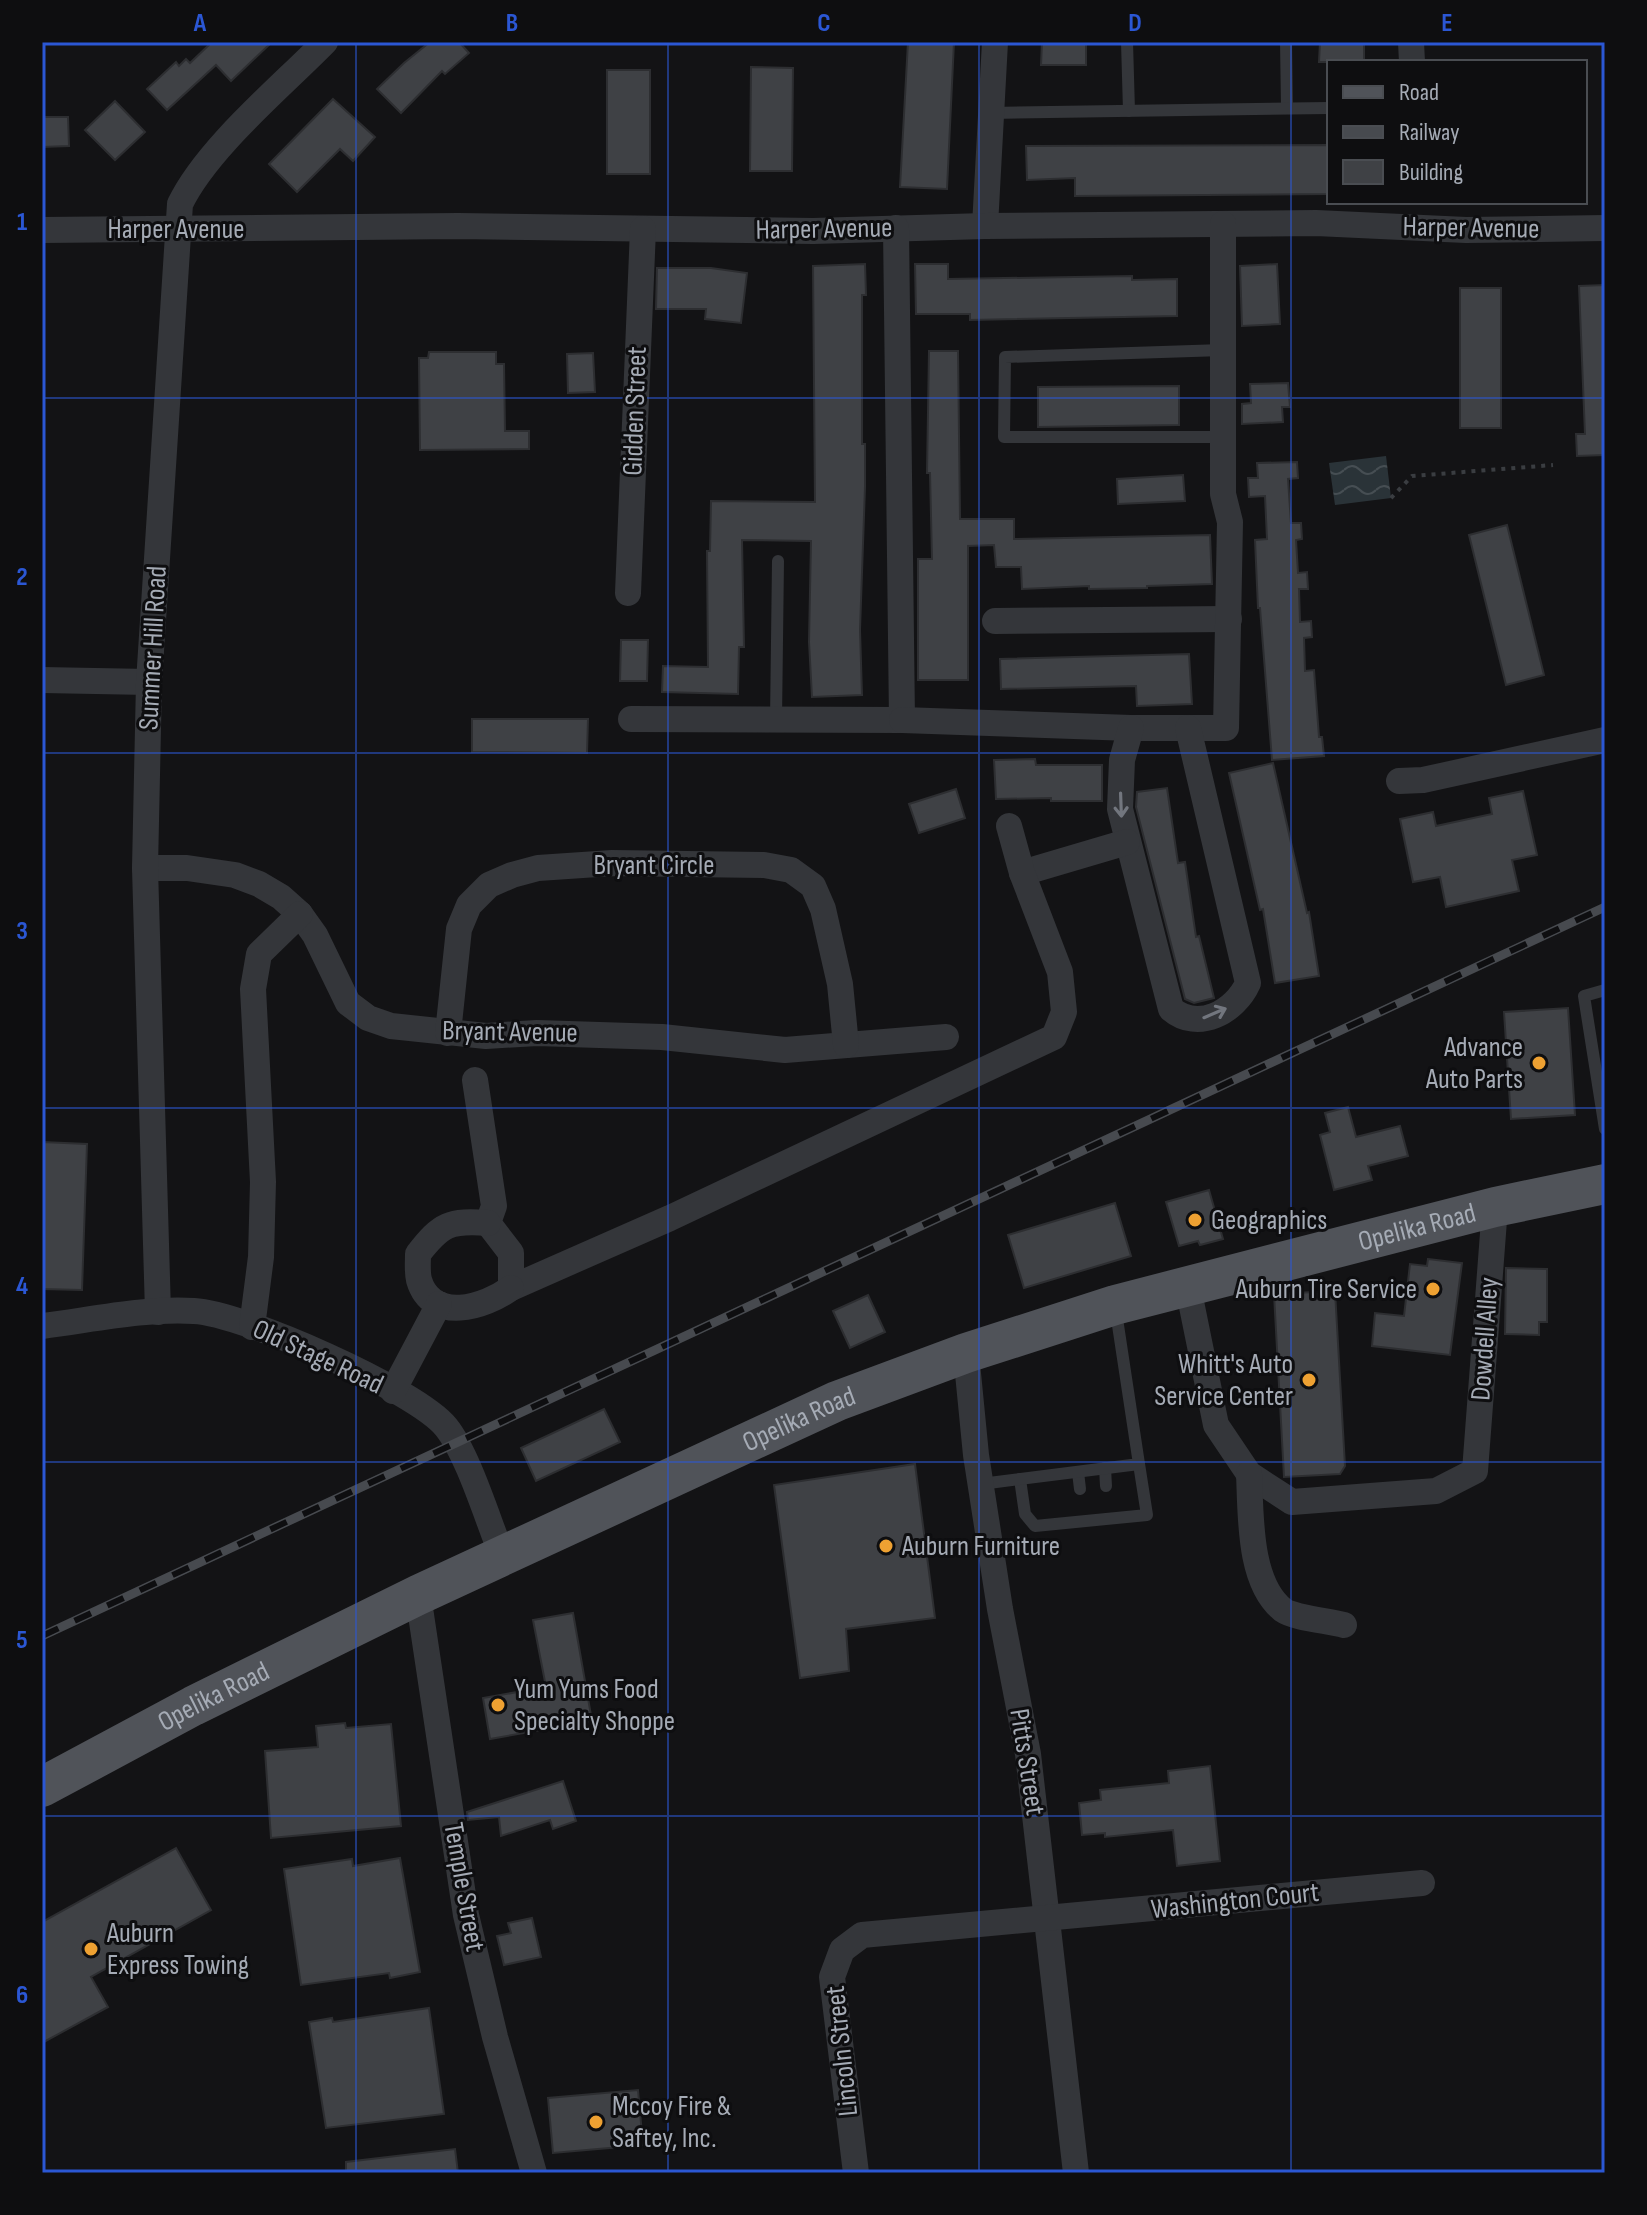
<svg xmlns="http://www.w3.org/2000/svg" width="1647" height="2215" font-family="'Sofia Sans Condensed',sans-serif">
	<style>
		.water { fill: url(#water-waves) }
		.building { fill: #3f4145; stroke: #2d2e31; stroke-width: 2 }
		.lines { fill: none; stroke-linecap: round; stroke-linejoin: round }
		.path { stroke: #3a3d41; stroke-width: 4; stroke-dasharray: 4 6; stroke-linecap: butt }
		.service { stroke: #34363a; stroke-width: 12 }
		.minor { stroke: #34363a; stroke-width: 26 }
		.primary { stroke: #505359; stroke-width: 40 }
		.rail-casing { stroke: #474a4f; stroke-width: 9 }
		.rail { stroke: #0e0e10; stroke-width: 6; stroke-dasharray: 18; stroke-linecap: butt }
		.oneway { stroke: #72767e }
		.grid { fill: none; stroke: #2b57d4; stroke-width: 2; stroke-opacity: 0.55 }
		.poi-dot { fill: #eea132; stroke: #0e0e10; stroke-width: 3 }
		.labels { text-anchor: middle; dominant-baseline: central; stroke-width: 6; stroke-linejoin: round; paint-order: stroke }
		.street-label { font-size: 28px; fill: #a5abb5; stroke: #0e0e10 }
		.poi-label { font-size: 28px; fill: #a5abb5; stroke: #0e0e10; text-anchor: start }
		.neatline { fill: none; stroke: #2b57d4; stroke-width: 3 }
		.grid-label { font-size: 26px; text-anchor: middle; font-weight: bold; fill: #2b57d4 }
	</style>
	<defs>
		<pattern id="water-waves" width="16" height="10" patternUnits="userSpaceOnUse" patternTransform="scale(2)"><rect width="16" height="10" fill="#2a3338"/><path d="M0 5q4-4 8 0t8 0" fill="none" stroke="#464e53"/></pattern>
	</defs>
	<rect width="100%" height="100%" fill="#131315"/>
	<!-- water -->
	<polygon class="water" points="1386,456 1391,498 1335,505 1329,463"/>
	<!-- building -->
	<g class="building">
		<polygon points="212,42 272,42 231,81 216,65 167,110 147,89 176,62 179,66 186,59 190,63"/>
		<polygon points="430,42 459,42 469,53 445,74 442,71 401,113 377,89 404,63"/>
		<polygon points="908,42 954,42 947,189 900,187"/>
		<polygon points="1042,42 1086,42 1086,65 1041,65"/>
		<polygon points="1320,42 1364,42 1364,62 1319,62"/>
		<polygon points="751,67 793,68 792,171 750,171"/>
		<rect x="607" y="70" width="43" height="104"/>
		<polygon points="333,99 375,137 353,161 340,149 297,192 269,164"/>
		<polygon points="115,101 145,132 115,160 85,130"/>
		<polygon points="42,117 68,117 69,146 42,147"/>
		<polygon points="1329,145 1329,194 1075,196 1075,178 1027,180 1026,146"/>
		<polygon points="865,264 866,295 862,295 862,444 865,444 865,487 860,630 862,695 812,697 809,642 811,541 742,540 744,647 739,647 738,694 662,692 663,666 708,667 707,551 710,551 711,501 815,502 813,266"/>
		<polygon points="915,264 948,264 948,279 1132,276 1132,280 1177,279 1177,316 970,320 970,314 916,314"/>
		<polygon points="1277,264 1280,324 1242,326 1240,266"/>
		<polygon points="657,268 711,268 747,273 741,323 705,319 706,309 656,309"/>
		<polygon points="1605,285 1605,455 1577,456 1576,434 1585,434 1579,286"/>
		<rect x="1460" y="288" width="41" height="140"/>
		<polygon points="929,351 958,351 960,519 1014,519 1014,539 1210,535 1212,584 1147,586 1147,588 1089,589 1089,586 1022,589 1021,567 996,567 994,545 968,546 968,680 918,680 918,559 932,559 930,473 927,473"/>
		<polygon points="429,352 496,352 496,364 504,364 505,431 529,431 529,449 420,450 419,358 428,358"/>
		<polygon points="593,353 595,392 568,393 567,354"/>
		<polygon points="1288,383 1290,407 1282,407 1283,422 1242,424 1242,404 1251,403 1250,384"/>
		<polygon points="1179,386 1179,425 1038,427 1038,387"/>
		<polygon points="1297,462 1298,478 1288,479 1291,523 1301,523 1302,539 1296,540 1298,573 1307,572 1308,589 1299,589 1300,622 1311,621 1312,637 1304,638 1305,671 1314,670 1319,737 1322,737 1324,756 1272,760 1260,608 1258,608 1255,540 1267,539 1265,496 1249,497 1248,478 1258,478 1257,463"/>
		<polygon points="1183,475 1185,501 1118,504 1117,479"/>
		<polygon points="1507,525 1544,675 1506,685 1469,535"/>
		<polygon points="621,640 648,640 647,681 620,681"/>
		<polygon points="1189,654 1192,704 1137,706 1136,686 1001,689 1000,659"/>
		<polygon points="472,719 588,719 587,753 472,752"/>
		<polygon points="1035,759 1036,765 1102,765 1102,801 1051,801 1051,798 996,799 994,760"/>
		<polygon points="1273,763 1307,913 1309,912 1319,976 1275,983 1263,909 1260,910 1229,773"/>
		<polygon points="1167,788 1178,863 1185,862 1196,937 1199,936 1214,998 1194,1003 1185,999 1136,807 1137,792"/>
		<polygon points="956,789 965,818 919,833 909,804"/>
		<polygon points="1523,791 1537,855 1512,860 1519,891 1446,907 1440,877 1413,882 1400,819 1433,812 1436,826 1492,814 1489,798"/>
		<polygon points="1568,1008 1575,1115 1511,1119 1504,1012"/>
		<polygon points="1348,1107 1356,1137 1400,1126 1408,1156 1368,1166 1372,1180 1334,1190 1320,1135 1330,1132 1325,1113"/>
		<polygon points="42,1142 87,1144 82,1290 42,1289"/>
		<polygon points="1209,1190 1223,1239 1200,1245 1198,1241 1179,1246 1166,1202"/>
		<polygon points="1115,1203 1131,1256 1024,1288 1008,1235"/>
		<polygon points="1428,1259 1462,1263 1450,1355 1372,1346 1375,1313 1404,1316 1410,1264 1427,1266"/>
		<polygon points="1506,1268 1547,1269 1547,1322 1539,1322 1539,1335 1505,1334"/>
		<polygon points="1335,1291 1345,1466 1340,1474 1284,1477 1274,1294"/>
		<polygon points="868,1295 885,1332 850,1348 833,1311"/>
		<polygon points="604,1409 620,1442 536,1481 521,1448"/>
		<polygon points="915,1464 935,1618 846,1629 849,1671 800,1678 774,1485"/>
		<polygon points="573,1613 592,1721 490,1739 483,1698 546,1687 533,1620"/>
		<polygon points="345,1723 346,1728 391,1724 401,1826 271,1838 265,1751 318,1747 316,1726"/>
		<polygon points="1210,1766 1220,1861 1177,1866 1173,1830 1105,1837 1105,1833 1082,1835 1079,1803 1101,1800 1100,1790 1169,1783 1168,1771"/>
		<polygon points="563,1781 576,1821 553,1829 550,1820 501,1836 499,1817 468,1820 467,1812"/>
		<polygon points="176,1848 211,1910 91,1977 108,2007 42,2043 42,1922"/>
		<polygon points="400,1858 420,1972 390,1978 389,1973 301,1985 284,1869 352,1859 353,1866"/>
		<polygon points="532,1918 541,1957 504,1965 497,1936 511,1933 508,1923"/>
		<polygon points="429,2008 444,2114 326,2128 309,2022 332,2018 333,2022"/>
		<polygon points="638,2090 643,2145 553,2153 548,2098"/>
		<polygon points="455,2149 458,2173 346,2173 346,2162"/>
	</g>
	<g class="lines">
		<!-- path -->
		<polyline class="path" points="1391,498 1412,476 1553,465"/>
		<!-- service -->
		<g class="service">
			<polyline points="1127,42 1129,111"/>
			<polyline points="1286,42 1287,108"/>
			<polyline points="990,113 1329,108"/>
			<polyline points="1223,437 1004,437 1005,357 1223,350"/>
			<polyline points="776,720 778,561"/>
			<polyline points="1605,990 1584,996 1605,1129"/>
			<polyline points="1105,1468 1106,1486"/>
			<polyline points="1078,1472 1080,1489"/>
			<polyline points="1020,1479 1025,1514 1035,1526 1147,1515 1139,1464"/>
			<polyline points="981,1484 1139,1464 1116,1312"/>
		</g>
		<!-- minor -->
		<g class="minor">
			<polyline points="1411,42 1412,62"/>
			<polyline points="985,226 995,42"/>
			<polyline points="42,230 458,226 813,231 985,226 1316,223 1466,230 1605,228"/>
			<polyline points="628,593 643,229"/>
			<polyline points="995,621 1229,619"/>
			<polyline points="42,680 149,682"/>
			<polyline points="631,719 902,720 896,228"/>
			<polyline points="902,720 1131,728 1226,728 1230,522 1223,494 1223,224"/>
			<path d="M1131 728 1122 760 1120 809 1171 1009C1198 1032 1235 1012 1248 983L1188 728"/>
			<polyline points="1399,781 1423,780 1605,740"/>
			<polyline points="145,868 187,868 235,875 259,884 281,897 300,914 315,935 348,1003 368,1018 391,1026 486,1036 537,1033 662,1037 785,1050 946,1037"/>
			<polyline points="1022,873 1127,842"/>
			<polyline points="448,1033 459,929 469,905 489,885 512,875 538,868 612,863 764,865 791,870 813,886 823,909 840,984 846,1045"/>
			<polyline points="475,1080 494,1206 488,1223 511,1253 511,1288 670,1218 1054,1037 1064,1012 1060,972 1022,873 1009,826"/>
			<path d="M488 1223C450 1220 441 1224 418 1254 418 1262 417 1272 419 1280 432 1324 485 1307 511 1288"/>
			<polyline points="1188,1287 1216,1425 1249,1474 1292,1502 1436,1491 1475,1471 1495,1207"/>
			<path d="M158 1312 145 868 149 682 180 204C207 148 281 87 325 42"/>
			<path d="M42 1326C91 1320 144 1308 194 1311 242 1313 416 1390 446 1427 468 1454 488 1521 502 1555"/>
			<polyline points="252,1327 261,1257 263,1182 253,989 259,954 300,914"/>
			<polyline points="966,1353 976,1455 1000,1609 1028,1754 1076,2173"/>
			<polyline points="393,1391 439,1304"/>
			<path d="M1249 1474C1251 1514 1248 1582 1283 1610 1294 1618 1330 1621 1344 1625"/>
			<polyline points="418,1595 466,1915 495,2037 534,2173"/>
			<polyline points="856,2173 832,1977 842,1950 862,1935 1422,1883"/>
		</g>
		<!-- primary -->
		<path class="primary" id="s1" d="M42 1787 193 1706 418 1595 837 1401 966 1353 1115 1305 1495 1207 1605 1184"/>
		<defs>
			<polyline id="rail" points="42,1636 1605,907"/>
		</defs>
		<!-- rail casing -->
		<use href="#rail" class="rail-casing"/>
		<!-- rail -->
		<use href="#rail" class="rail"/>
	</g>
	<!-- one-way arrows -->
	<defs><path id="oneway-shaft" d="M-6 0H5M1.5-3L5.5 0L1.5 3" fill="none" stroke-width="1.6" stroke-linecap="round" stroke-linejoin="round" transform="scale(2)"/></defs>
	<g class="oneway">
		<use href="#oneway-shaft" transform="translate(1121 805) rotate(88)"/>
		<use href="#oneway-shaft" transform="translate(1215 1013) rotate(-23)"/>
	</g>
	<!-- grid -->
	<path class="grid" d="M356 42V2173M668 42V2173M979 42V2173M1291 42V2173M42 398H1605M42 753H1605M42 1108H1605M42 1462H1605M42 1816H1605"/>
	<!-- markers -->
	<g class="poi-dot">
		<circle cx="1539" cy="1063" r="8"/>
		<circle cx="1195" cy="1220" r="8"/>
		<circle cx="1433" cy="1289" r="8"/>
		<circle cx="1309" cy="1380" r="8"/>
		<circle cx="886" cy="1546" r="8"/>
		<circle cx="498" cy="1705" r="8"/>
		<circle cx="91" cy="1949" r="8"/>
		<circle cx="596" cy="2122" r="8"/>
	</g>
	<g class="labels">
		<!-- street labels -->
		<g class="street-label">
			<text transform="translate(1471 228) rotate(1)">Harper Avenue</text>
			<text x="176" y="229">Harper Avenue</text>
			<text transform="translate(824 229) rotate(-1)">Harper Avenue</text>
			<text transform="translate(635 411) rotate(-88)">Gidden Street</text>
			<text transform="translate(153 648) rotate(-87)">Summer Hill Road</text>
			<text x="654" y="865">Bryant Circle</text>
			<text transform="translate(510 1032) rotate(1)">Bryant Avenue</text>
			<text stroke="none"><textPath href="#s1" startOffset="1490">Opelika Road</textPath></text>
			<text transform="translate(1485 1339) rotate(-86)">Dowdell Alley</text>
			<text transform="translate(318 1357) rotate(25)">Old Stage Road</text>
			<text stroke="none"><textPath href="#s1" startOffset="842">Opelika Road</textPath></text>
			<text stroke="none"><textPath href="#s1" startOffset="194">Opelika Road</textPath></text>
			<text transform="translate(1027 1762) rotate(81)">Pitts Street</text>
			<text transform="translate(464 1887) rotate(80)">Temple Street</text>
			<text transform="translate(1235 1901) rotate(-6)">Washington Court</text>
			<text transform="translate(842 2051) rotate(-96)">Lincoln Street</text>
		</g>
		<!-- poi labels -->
		<g class="poi-label">
			<text x="1523" y="1047" text-anchor="end">Advance<tspan x="1523" dy="32">Auto Parts</tspan></text>
			<text x="1211" y="1220">Geographics</text>
			<text x="1417" y="1289" text-anchor="end">Auburn Tire Service</text>
			<text x="1293" y="1364" text-anchor="end">Whitt's Auto<tspan x="1293" dy="32">Service Center</tspan></text>
			<text x="902" y="1546">Auburn Furniture</text>
			<text x="514" y="1689">Yum Yums Food<tspan x="514" dy="32">Specialty Shoppe</tspan></text>
			<text x="107" y="1933">Auburn<tspan x="107" dy="32">Express Towing</tspan></text>
			<text x="612" y="2106">Mccoy Fire &amp;<tspan x="612" dy="32">Saftey, Inc.</tspan></text>
		</g>
	</g>
	<!-- border -->
	<rect width="1647" height="2215" fill="none" stroke="#0e0e10" stroke-width="88"/>
	<!-- legend -->
	<rect x="1327" y="60" width="260" height="144" fill="#0e0e10" stroke="#4a4d52" stroke-width="2"/>
	<rect x="1343" y="86" width="40" height="12" fill="#505359" stroke="#4a4d52" stroke-width="2"/>
	<text x="1399" y="100" font-size="24" fill="#a5abb5">Road</text>
	<rect x="1343" y="126" width="40" height="12" fill="#474a4f" stroke="#4a4d52" stroke-width="2"/>
	<text x="1399" y="140" font-size="24" fill="#a5abb5">Railway</text>
	<rect x="1343" y="160" width="40" height="24" fill="#3f4145" stroke="#4a4d52" stroke-width="2"/>
	<text x="1399" y="180" font-size="24" fill="#a5abb5">Building</text>
	<rect x="44" y="44" width="1559" height="2127" class="neatline"/>
	<g class="grid-label">
		<text x="200" y="31">A</text>
		<text x="512" y="31">B</text>
		<text x="824" y="31">C</text>
		<text x="1135" y="31">D</text>
		<text x="1447" y="31">E</text>
		<text x="22" y="230">1</text>
		<text x="22" y="585">2</text>
		<text x="22" y="939">3</text>
		<text x="22" y="1294">4</text>
		<text x="22" y="1648">5</text>
		<text x="22" y="2003">6</text>
	</g>
</svg>
